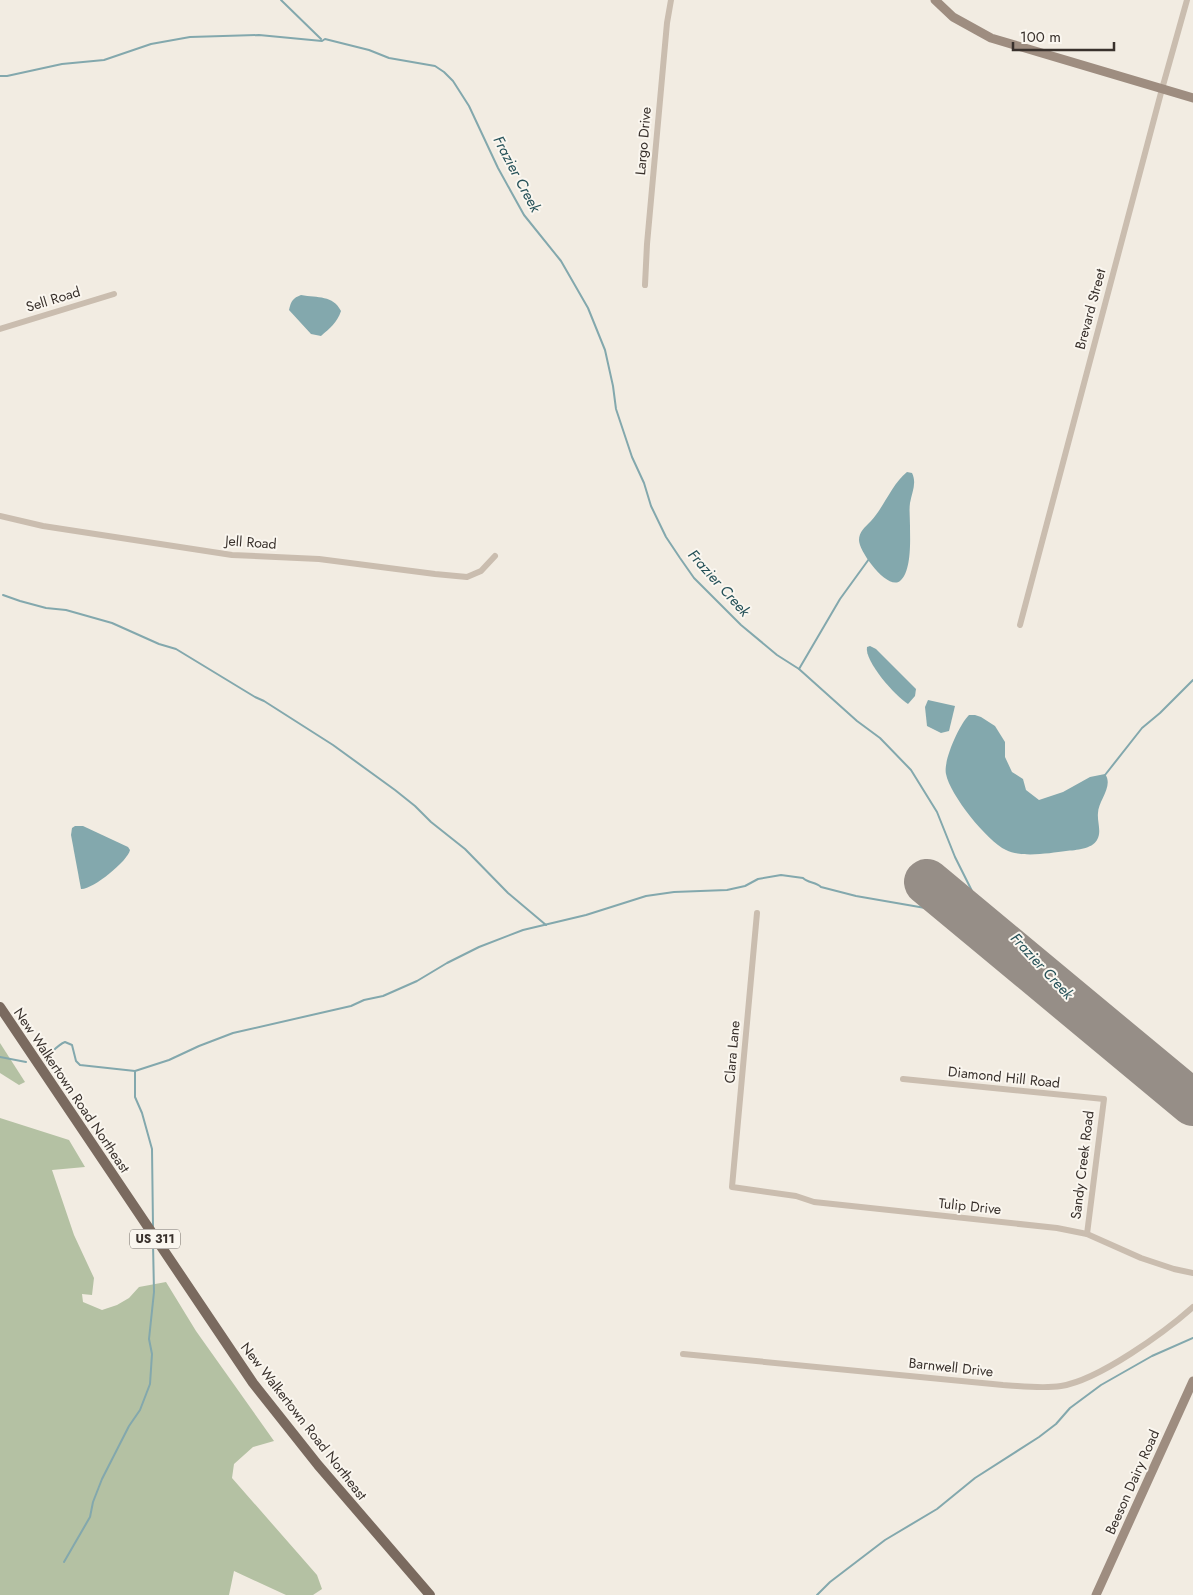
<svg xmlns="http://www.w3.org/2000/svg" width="1193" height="1595" font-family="Jost,sans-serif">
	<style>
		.green { fill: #b4c1a3 }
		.water { fill: #83a8ad }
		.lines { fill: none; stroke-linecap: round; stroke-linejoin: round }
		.stream { stroke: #83a8ad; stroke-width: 2 }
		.runway { stroke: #968e87; stroke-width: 46 }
		.street { stroke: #cabdaf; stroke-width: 6 }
		.secondary { stroke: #9e8d80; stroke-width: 9 }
		.primary { stroke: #7a6a5f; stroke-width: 10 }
		.labels { text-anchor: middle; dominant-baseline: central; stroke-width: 4; stroke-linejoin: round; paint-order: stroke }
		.shield { fill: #faf6ef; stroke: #736c66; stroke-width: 1 }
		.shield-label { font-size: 12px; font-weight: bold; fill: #39312c }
		.street-label { font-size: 14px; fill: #39312c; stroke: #faf6ef }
		.water-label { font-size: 15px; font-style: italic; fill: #255158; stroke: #faf6ef }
	</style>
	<rect width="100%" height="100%" fill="#f2ece2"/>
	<!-- green -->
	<g class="green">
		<polygon points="0,1043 25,1082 19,1085 0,1073"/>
		<polygon points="0,1118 69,1140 85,1167 52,1170 74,1235 94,1278 92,1295 82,1294 83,1302 102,1310 117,1305 129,1298 139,1287 166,1282 196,1331 274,1441 253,1447 234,1464 232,1478 317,1575 322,1589 313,1595 286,1595 234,1571 229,1595 0,1595"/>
	</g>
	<!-- water -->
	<g class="water">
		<path d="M301 295C318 298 333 295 341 311 337 323 330 328 321 336L311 334 289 310C291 301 293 298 301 295Z"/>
		<path d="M907 472 912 473C917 483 912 492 910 503 909 510 910 518 910 526 910 539 912 571 900 581 888 591 859 552 859 540 859 532 865 527 871 521 884 507 892 484 907 472Z"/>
		<path d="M870 646 876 649 916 689 915 696 908 704C896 697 864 661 867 647Z"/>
		<polygon points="928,700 955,706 949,731 941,733 927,726 925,707"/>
		<path d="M969 715H975L981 717 995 726 1005 742V757L1012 772 1023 779 1026 790 1039 800 1063 792 1090 777 1105 774C1114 786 1098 801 1098 813 1097 822 1102 832 1097 840 1092 849 1076 850 1066 851 1050 853 1022 858 1006 850 987 841 950 795 946 774 943 761 959 725 969 715Z"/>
		<path d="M75 826H83L128 847 130 850C128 861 92 890 81 889L71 835 72 828Z"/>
	</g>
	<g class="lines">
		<!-- stream -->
		<g class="stream">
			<polyline points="281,0 321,39"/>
			<polyline points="0,76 7,76 62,64 104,60 151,44 190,37 259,35 322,41 325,39 369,50 389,58 435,66 444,72 453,81 469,106 498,168 524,215 561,261 588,308 605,350 613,386 616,409 632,457 644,483 651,506 666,537 680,558 694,578 741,625 777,655 799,669 857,721 880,738 911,770 937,812 955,857 987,921 996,936 1019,962 1045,984 1076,1018 1123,1057 1193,1100"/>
			<polyline points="3,595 20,601 46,608 66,610 112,623 159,644 176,649 255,697 264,701 333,745 395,790 415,806 431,822 465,849 508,893 546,925"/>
			<polyline points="799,669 840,599 869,559"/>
			<polyline points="1105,775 1142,728 1160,713 1193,680"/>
			<polyline points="0,1057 26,1062"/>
			<path d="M45 1058C52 1053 57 1045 65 1042L72 1045 76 1061 80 1065 135 1071 169 1060 199 1046 233 1033 351 1006 364 1000 383 996 417 981 447 963 479 947 523 930 586 915 646 896 674 892 727 890 745 886 758 879 781 875 803 878C808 883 816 882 821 887L856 896 954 913 987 921"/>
			<polyline points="135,1072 135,1097 142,1113 152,1149 153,1226"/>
			<polyline points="64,1562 90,1517 93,1502 102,1479 129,1426 140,1410 150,1384 152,1354 149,1339 154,1292 153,1243"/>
			<polyline points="817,1595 830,1582 885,1540 937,1509 975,1478 1039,1437 1056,1424 1070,1408 1101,1385 1152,1356 1193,1338"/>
		</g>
		<!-- runway -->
		<polyline class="runway" points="927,882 1193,1103"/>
		<!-- street -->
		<g class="street">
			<polyline points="645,285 647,244 667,23 671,0"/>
			<polyline points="0,329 114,294"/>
			<polyline points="0,516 43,526 232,555 319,559 435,574 467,577 481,571 495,556"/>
			<polyline points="1020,625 1162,89 1187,0"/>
			<polyline points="757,913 732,1187 796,1196 814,1202 1057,1228 1087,1234 1141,1258 1174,1269 1193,1273"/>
			<polyline points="903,1079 1104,1099 1087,1234"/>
			<path d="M683 1354 1003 1385C1022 1386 1042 1389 1061 1386 1099 1380 1165 1332 1193 1307"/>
		</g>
		<!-- secondary -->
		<g class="secondary">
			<polyline points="935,0 953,17 991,38 1193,98"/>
			<polyline points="1096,1595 1193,1381"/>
		</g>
		<!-- primary -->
		<polyline class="primary" points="0,1007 253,1383 318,1465 430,1595"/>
	</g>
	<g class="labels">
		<!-- shield labels -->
		<rect class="shield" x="130" y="1229.5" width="50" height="19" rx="4"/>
		<g class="shield-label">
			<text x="155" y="1239">US 311</text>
		</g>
		<!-- street labels -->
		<g class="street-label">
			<text transform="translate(643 141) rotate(-85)">Largo Drive</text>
			<text transform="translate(53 299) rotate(-17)">Sell Road</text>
			<text transform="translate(1090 309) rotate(-75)">Brevard Street</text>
			<text transform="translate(251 542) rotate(4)">Jell Road</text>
			<text transform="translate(732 1052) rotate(-85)">Clara Lane</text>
			<text transform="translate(1004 1077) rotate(6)">Diamond Hill Road</text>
			<text transform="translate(72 1090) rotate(56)">New Walkertown Road Northeast</text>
			<text transform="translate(1082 1165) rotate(-83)">Sandy Creek Road</text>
			<text transform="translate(970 1206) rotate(6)">Tulip Drive</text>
			<text transform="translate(951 1367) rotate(6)">Barnwell Drive</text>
			<text transform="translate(304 1421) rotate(52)">New Walkertown Road Northeast</text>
			<text transform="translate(1132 1482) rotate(-66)">Beeson Dairy Road</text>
		</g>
		<!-- water labels -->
		<g class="water-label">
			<text transform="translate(517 174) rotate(62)">Frazier Creek</text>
			<text transform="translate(719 583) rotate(48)">Frazier Creek</text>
			<text transform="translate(1042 966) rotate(47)">Frazier Creek</text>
		</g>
	</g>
	<!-- scale -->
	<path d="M1013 42v8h101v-8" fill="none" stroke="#39312c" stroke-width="2.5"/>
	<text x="1020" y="42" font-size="15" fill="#39312c" stroke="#faf6ef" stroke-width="4" paint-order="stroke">100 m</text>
</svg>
